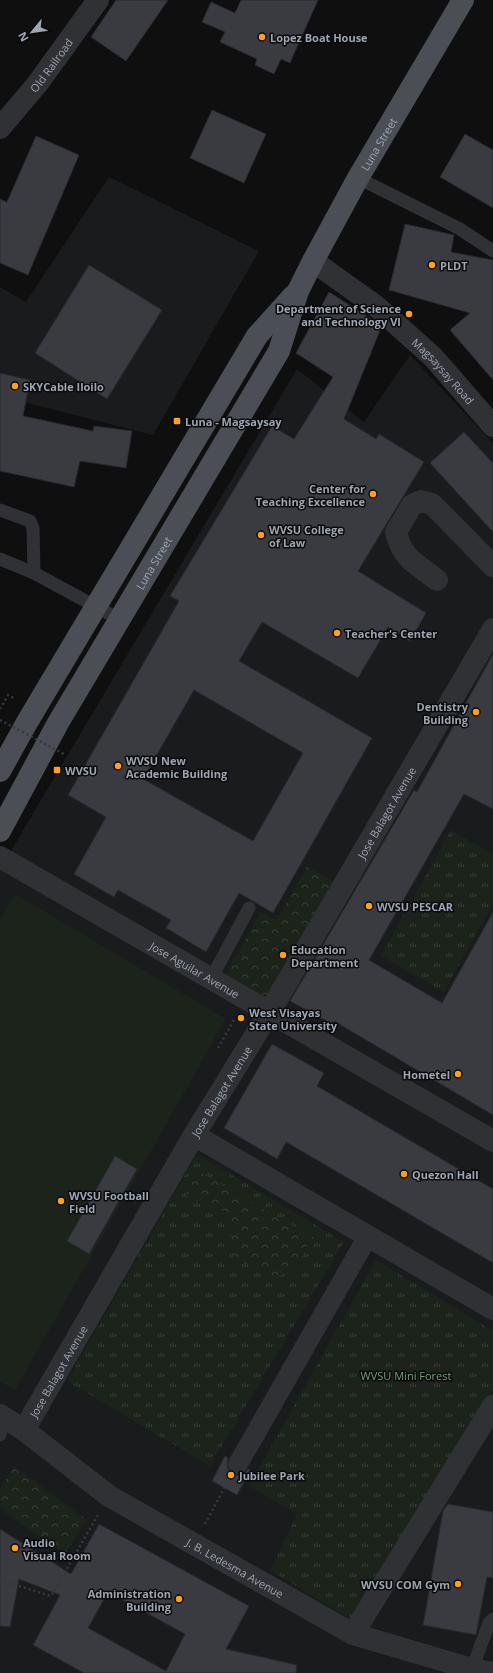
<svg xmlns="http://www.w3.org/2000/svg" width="493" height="1673" font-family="'Open Sans',sans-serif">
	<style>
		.built { fill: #1a1b1d }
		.grass { fill: url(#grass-tufts) }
		.forest { fill: url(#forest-crowns) }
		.pitch { fill: #1b231b }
		.building { fill: #393b40; stroke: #28292c; fill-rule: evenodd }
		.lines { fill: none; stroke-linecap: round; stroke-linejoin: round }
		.path { stroke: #35383c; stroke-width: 2.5; stroke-dasharray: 2 3; stroke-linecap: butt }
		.service { stroke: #2f3135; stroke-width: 13 }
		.pedestrian { stroke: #2f3135; stroke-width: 20 }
		.minor { stroke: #2f3135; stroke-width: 22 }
		.tertiary { stroke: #2f3135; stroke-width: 22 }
		.primary { stroke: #4b4e55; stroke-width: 22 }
		.path-bridge { stroke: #35383c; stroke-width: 2.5; stroke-dasharray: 2 3; stroke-linecap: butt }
		.poi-dot { fill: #ffa018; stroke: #0a0a0b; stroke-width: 1.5 }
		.labels { text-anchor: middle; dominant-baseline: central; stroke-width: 3; stroke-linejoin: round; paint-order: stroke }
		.poi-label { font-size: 11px; font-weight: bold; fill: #9ea6b3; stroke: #0a0a0b; text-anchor: start }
		.street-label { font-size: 11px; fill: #9ea6b3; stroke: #0a0a0b }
		.park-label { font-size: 11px; fill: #74a073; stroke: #0a0a0b }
	</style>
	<defs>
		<pattern id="grass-tufts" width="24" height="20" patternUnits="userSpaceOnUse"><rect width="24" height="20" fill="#1b231b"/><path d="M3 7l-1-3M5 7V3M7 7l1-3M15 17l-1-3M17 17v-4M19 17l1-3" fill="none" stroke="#39403a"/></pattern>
		<pattern id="forest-crowns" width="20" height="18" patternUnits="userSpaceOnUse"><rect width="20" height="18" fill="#1b231b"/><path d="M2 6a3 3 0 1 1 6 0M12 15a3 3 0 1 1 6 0" fill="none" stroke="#39403a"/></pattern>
	</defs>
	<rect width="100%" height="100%" fill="#0f0f10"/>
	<!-- built -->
	<g class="built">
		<polygon points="109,177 259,251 153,435 0,396 0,287 26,302"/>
		<polygon points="410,355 493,443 493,1673 0,1673 0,869 297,369 364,422"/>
	</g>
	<!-- grass -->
	<g class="grass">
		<polygon points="451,830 493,854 493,903 444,992 381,956"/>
		<polygon points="197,1154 344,1242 210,1466 67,1381"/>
		<polygon points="376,1260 493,1331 493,1390 352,1620 270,1570 297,1514 249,1486"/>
	</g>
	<!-- forest -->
	<g class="forest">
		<polygon points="307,866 336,883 269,1002 224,976 261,912 277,920"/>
		<polygon points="196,1170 314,1238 306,1247 298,1266 277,1277 234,1258 227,1211 210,1208 186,1195"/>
		<polygon points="14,1466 87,1520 65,1554 0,1509 0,1489"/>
	</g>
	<!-- pitch -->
	<polygon class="pitch" points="15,894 226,1019 15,1390 0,1382 0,920"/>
	<!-- building -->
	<g class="building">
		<polygon points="116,0 168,0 126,61 91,37"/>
		<polygon points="241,0 318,0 290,63 281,59 274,74 255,65 257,59 220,42 225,32 202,22 211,2 235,13"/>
		<polygon points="212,110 266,134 244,183 190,158"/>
		<polygon points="465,134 493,150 493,208 440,177"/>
		<polygon points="36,136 79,155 28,275 0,263 0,199 7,202"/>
		<polygon points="405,224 454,235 451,252 493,260 493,380 450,330 470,313 389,290"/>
		<polygon points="89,265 162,310 107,399 35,353"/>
		<path d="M329 292 370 318 381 328 344 419 376 439 379 434 424 462 358 571 426 613 410 641 388 627 358 678 262 622 239 661 372 738 273 913 239 893 206 952 166 928 171 920 118 890 114 897 74 874 106 817 68 795 179 601 170 596 272 426 294 439 333 377 296 353ZM194 690 303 753 253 841 143 779Z"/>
		<polygon points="0,373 30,380 23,416 93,431 94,426 132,431 126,468 80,461 74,487 0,471"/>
		<polygon points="464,432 493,463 493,532 430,463"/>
		<polygon points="493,654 493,809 464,794 369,960 442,1003 493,912 493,1115 334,1021 332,1024 290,1001 414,790 417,792"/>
		<polygon points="272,1044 324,1073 317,1086 493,1189 493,1263 286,1142 277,1159 224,1128"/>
		<polygon points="115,1156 137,1169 89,1254 67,1241"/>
		<polygon points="225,1456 228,1458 227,1464 228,1469 232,1474 238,1475 244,1474 248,1469 250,1470 237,1495 212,1481"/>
		<polygon points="448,1504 493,1512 493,1578 487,1577 476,1635 423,1625 443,1511"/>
		<path d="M99 1524 249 1606 226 1649 297 1665 296 1673H84L33 1645 60 1595 19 1579 10 1627 0 1626V1529L71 1574ZM108 1592 185 1634 166 1671 88 1628Z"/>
	</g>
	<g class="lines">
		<!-- path -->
		<g class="path">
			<polyline points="0,709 8,695 15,699"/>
			<polyline points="218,1048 235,1018"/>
			<polyline points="205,1524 227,1483"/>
			<polyline points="0,1580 51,1596 98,1515"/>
		</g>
		<!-- service -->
		<g class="service">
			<polyline points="358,178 460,229 493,251"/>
			<polyline points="0,510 30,521 33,528 34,573"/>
			<polyline points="0,559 34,573 119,619"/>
			<polyline points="211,979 249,908"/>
			<polyline points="0,1435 5,1418"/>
			<polyline points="472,1669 489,1623 493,1619"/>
		</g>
		<!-- pedestrian -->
		<polyline class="pedestrian" points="238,1464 368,1236"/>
		<!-- minor -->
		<g class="minor">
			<path id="s1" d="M0 128 38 83 98 0"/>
			<path d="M437 580C417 564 402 559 396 532L412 505 421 501 432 504 493 566"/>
			<path id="s2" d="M0 857 493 1141"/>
			<polyline points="194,1135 493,1309"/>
			<path id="s3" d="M0 1415 24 1430 109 1496 353 1634 472 1669 493 1673"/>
			<path id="s4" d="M24 1430 194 1135 269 1013 493 629"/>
			<polyline points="353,1634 493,1406"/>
		</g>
		<!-- tertiary -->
		<path class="tertiary" id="s5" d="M313 261 377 307 433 357 493 426"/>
		<!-- primary -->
		<g class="primary">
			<polyline points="0,771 26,724 257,336 293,296"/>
			<path id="s6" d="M0 831 58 723 279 351 298 291 313 261 358 178 463 0"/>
		</g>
		<!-- path-bridge -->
		<polyline class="path-bridge" points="0,720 64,754"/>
	</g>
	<!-- markers -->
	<g class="poi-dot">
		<circle cx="262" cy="37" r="4"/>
		<circle cx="432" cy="265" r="4"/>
		<circle cx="409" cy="314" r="4"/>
		<circle cx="15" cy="386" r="4"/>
		<rect x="173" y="417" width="8" height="8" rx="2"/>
		<circle cx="373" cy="494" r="4"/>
		<circle cx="261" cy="535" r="4"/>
		<circle cx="337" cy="633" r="4"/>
		<circle cx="476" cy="712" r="4"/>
		<circle cx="118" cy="766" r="4"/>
		<rect x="53" y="766" width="8" height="8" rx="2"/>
		<circle cx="369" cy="906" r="4"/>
		<circle cx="283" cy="955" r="4"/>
		<circle cx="241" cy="1018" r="4"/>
		<circle cx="458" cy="1074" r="4"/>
		<circle cx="404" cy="1174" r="4"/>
		<circle cx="61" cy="1201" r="4"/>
		<circle cx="231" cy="1475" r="4"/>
		<circle cx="15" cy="1548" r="4"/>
		<circle cx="458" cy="1584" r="4"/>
		<circle cx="179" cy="1599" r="4"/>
	</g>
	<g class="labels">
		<!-- poi labels -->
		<g class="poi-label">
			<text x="270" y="37">Lopez Boat House</text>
			<text x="440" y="265">PLDT</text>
			<text x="401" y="308" text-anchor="end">Department of Science<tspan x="401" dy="13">and Technology VI</tspan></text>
			<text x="23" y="386">SKYCable Iloilo</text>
			<text x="185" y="421">Luna - Magsaysay</text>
			<text x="365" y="488" text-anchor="end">Center for<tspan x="365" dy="13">Teaching Excellence</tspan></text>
			<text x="269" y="529">WVSU College<tspan x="269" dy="13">of Law</tspan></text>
			<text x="345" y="633">Teacher's Center</text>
			<text x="468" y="706" text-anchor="end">Dentistry<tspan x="468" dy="13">Building</tspan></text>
			<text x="126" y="760">WVSU New<tspan x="126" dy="13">Academic Building</tspan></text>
			<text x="65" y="770">WVSU</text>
			<text x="377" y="906">WVSU PESCAR</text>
			<text x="291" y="949">Education<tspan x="291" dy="13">Department</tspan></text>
			<text x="249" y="1012">West Visayas<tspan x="249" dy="13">State University</tspan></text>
			<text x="450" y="1074" text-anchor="end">Hometel</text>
			<text x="412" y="1174">Quezon Hall</text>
			<text x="69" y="1195">WVSU Football<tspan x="69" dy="13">Field</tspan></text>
			<text x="239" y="1475">Jubilee Park</text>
			<text x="23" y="1542">Audio<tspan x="23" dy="13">Visual Room</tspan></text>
			<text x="450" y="1584" text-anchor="end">WVSU COM Gym</text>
			<text x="171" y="1593" text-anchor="end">Administration<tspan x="171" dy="13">Building</tspan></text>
		</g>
		<!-- street labels -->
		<g class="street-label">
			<text stroke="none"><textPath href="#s1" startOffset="81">Old Railroad</textPath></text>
			<text stroke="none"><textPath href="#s6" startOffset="786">Luna Street</textPath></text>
			<text stroke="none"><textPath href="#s5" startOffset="171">Magsaysay Road</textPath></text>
			<text stroke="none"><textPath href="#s6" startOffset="309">Luna Street</textPath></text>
			<text stroke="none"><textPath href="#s4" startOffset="716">Jose Balagot Avenue</textPath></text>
			<text stroke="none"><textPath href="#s2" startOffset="225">Jose Aguilar Avenue</textPath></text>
			<text stroke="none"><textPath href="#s4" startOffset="392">Jose Balagot Avenue</textPath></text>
			<text stroke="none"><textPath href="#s4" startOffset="68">Jose Balagot Avenue</textPath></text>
			<text stroke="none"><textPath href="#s3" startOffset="281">J. B. Ledesma Avenue</textPath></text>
		</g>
		<!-- park labels -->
		<g class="park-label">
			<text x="406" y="1375">WVSU Mini Forest</text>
		</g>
	</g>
	<!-- north arrow -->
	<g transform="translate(32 32) rotate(241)" stroke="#0a0a0b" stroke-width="3" paint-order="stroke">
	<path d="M0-3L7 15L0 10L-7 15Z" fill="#9ea6b3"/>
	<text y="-6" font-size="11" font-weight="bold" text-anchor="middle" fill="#9ea6b3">N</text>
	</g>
</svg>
